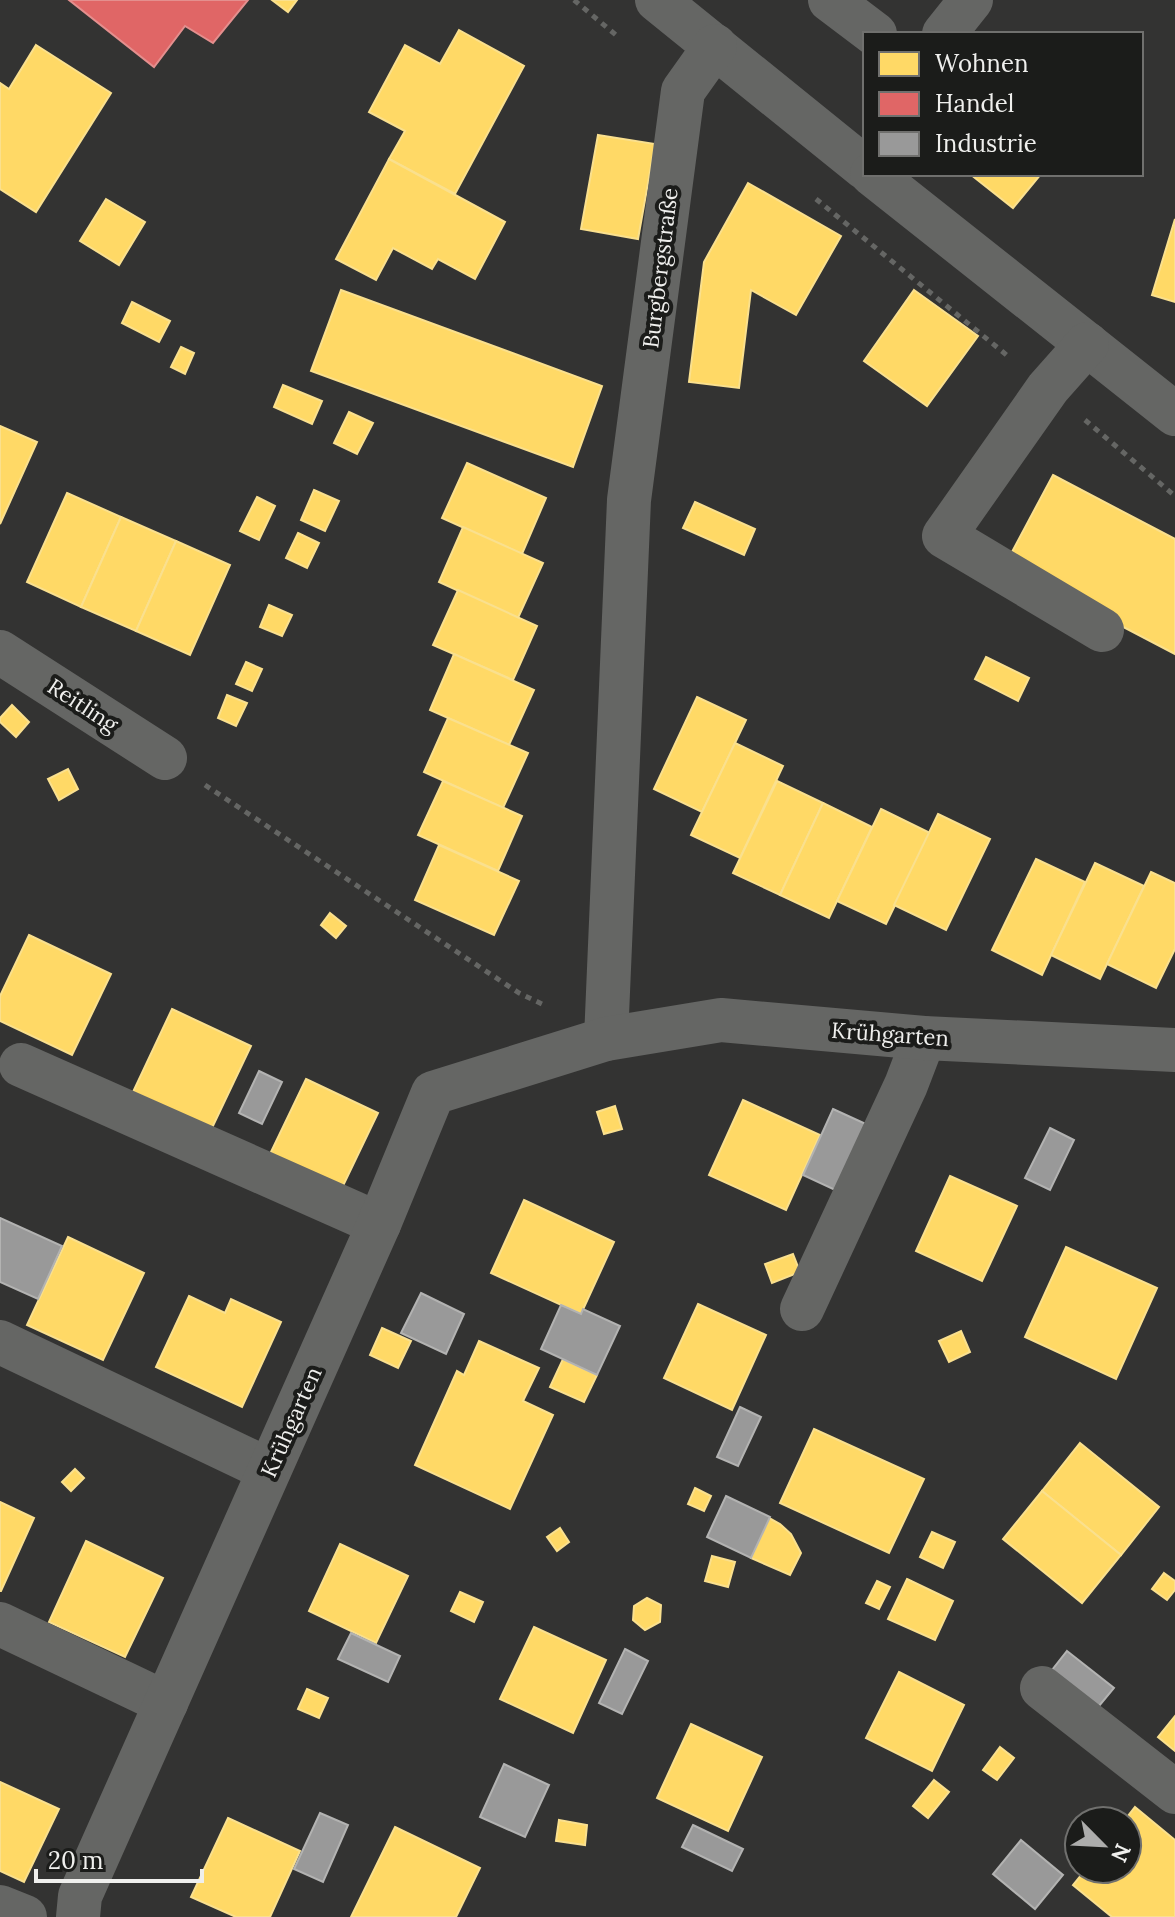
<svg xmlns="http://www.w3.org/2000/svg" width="1175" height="1917" font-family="Lora,serif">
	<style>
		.homes { fill: #ffd966; stroke: #fae08e; stroke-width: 2 }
		.shops { fill: #e06666; stroke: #e48f8e; stroke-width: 2 }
		.industry { fill: #999; stroke: #b3b3b2; stroke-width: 2 }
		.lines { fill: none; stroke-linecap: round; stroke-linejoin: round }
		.path { stroke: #656664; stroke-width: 5; stroke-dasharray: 6 6; stroke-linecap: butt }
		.minor { stroke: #656664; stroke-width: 44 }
		.labels { text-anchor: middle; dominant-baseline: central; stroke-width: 8; stroke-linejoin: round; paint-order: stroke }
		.street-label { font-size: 22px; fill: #efefed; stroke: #1b1c1a }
	</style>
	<rect width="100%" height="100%" fill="#333332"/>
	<!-- homes -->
	<g class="homes">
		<polygon points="272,0 297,0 288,12"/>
		<polygon points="459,30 524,66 455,194 389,159 405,131 369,112 405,45 440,64"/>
		<polygon points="36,45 111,93 36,212 0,189 0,83 9,89"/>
		<polygon points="598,135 655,144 638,239 581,229"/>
		<polygon points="389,159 505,222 475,279 438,259 432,269 393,248 376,280 336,259"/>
		<polygon points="970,174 1041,174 1013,208"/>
		<polygon points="748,183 841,236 796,315 751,290 739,388 689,382 704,262"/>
		<polygon points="106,199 145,222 119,265 80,241"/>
		<polygon points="1175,219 1175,302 1152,295"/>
		<polygon points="341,290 602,386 573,467 311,371"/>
		<polygon points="914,290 978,336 927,406 864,361"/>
		<polygon points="132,302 170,321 159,342 122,323"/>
		<polygon points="181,347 194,353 185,374 171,367"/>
		<polygon points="283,385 322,401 312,424 274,407"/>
		<polygon points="349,412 373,423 357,454 334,443"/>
		<polygon points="0,426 37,442 0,524"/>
		<polygon points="467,463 546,498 522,554 442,518"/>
		<polygon points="1053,475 1175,539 1175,654 1005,565"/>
		<polygon points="314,490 339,501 325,531 301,520"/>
		<polygon points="67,493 121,517 81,607 27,582"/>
		<polygon points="257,497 275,506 259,540 240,531"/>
		<polygon points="695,502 755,529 744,555 683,528"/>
		<polygon points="121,517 176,541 136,631 81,607"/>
		<polygon points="463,527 543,563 518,618 439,582"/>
		<polygon points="298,533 319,543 307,568 286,558"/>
		<polygon points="176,541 230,565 190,655 136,631"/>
		<polygon points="458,590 537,626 513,680 433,645"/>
		<polygon points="269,605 292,615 282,636 260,627"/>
		<polygon points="454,654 534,690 509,745 430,710"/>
		<polygon points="986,657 1029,678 1018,701 975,679"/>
		<polygon points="246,662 262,669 252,691 236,684"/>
		<polygon points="227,695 247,703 236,726 218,718"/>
		<polygon points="697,697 746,720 702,812 654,789"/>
		<polygon points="12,705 29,722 16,737 0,722 0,718"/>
		<polygon points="448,718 528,753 503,808 424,772"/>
		<polygon points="735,743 783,766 740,858 691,835"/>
		<polygon points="68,769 78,789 59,800 48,779"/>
		<polygon points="443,781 522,816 498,871 418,835"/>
		<polygon points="777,781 823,803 780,895 733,873"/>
		<polygon points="823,803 872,827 829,918 780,895"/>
		<polygon points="881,809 930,833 886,924 837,901"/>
		<polygon points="938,814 990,839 946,930 894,905"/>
		<polygon points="439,845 519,881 494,935 415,900"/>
		<polygon points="1036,859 1085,882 1042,975 992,950"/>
		<polygon points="1095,863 1144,886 1100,979 1051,955"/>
		<polygon points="1151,872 1175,883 1175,949 1156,988 1107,964"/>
		<polygon points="330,913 346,926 336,938 321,925"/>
		<polygon points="29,935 111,974 72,1055 0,1021 0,996"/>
		<polygon points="172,1009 251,1046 212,1128 133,1092"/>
		<polygon points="306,1079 378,1113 342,1188 270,1154"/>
		<polygon points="743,1100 820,1135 786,1210 709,1175"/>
		<polygon points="615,1106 622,1129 604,1134 597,1112"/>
		<polygon points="950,1176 1017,1206 982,1281 916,1251"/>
		<polygon points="524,1200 614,1242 581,1314 491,1273"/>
		<polygon points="68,1237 144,1273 103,1360 27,1325"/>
		<polygon points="1066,1247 1157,1288 1116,1379 1025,1337"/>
		<polygon points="793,1254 800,1272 772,1283 765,1264"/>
		<polygon points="189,1296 225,1313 231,1299 281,1322 242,1407 156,1367"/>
		<polygon points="698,1304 766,1335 732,1410 664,1378"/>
		<polygon points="382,1328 411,1341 398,1368 370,1355"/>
		<polygon points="961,1331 970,1352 949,1362 939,1341"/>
		<polygon points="479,1341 539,1368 523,1401 553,1415 510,1509 415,1465 457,1371 464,1375"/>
		<polygon points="563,1359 597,1375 584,1402 550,1387"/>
		<polygon points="814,1429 924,1479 889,1553 780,1503"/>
		<polygon points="1080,1443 1159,1507 1121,1555 1042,1491"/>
		<polygon points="75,1469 84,1478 71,1491 62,1482"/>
		<polygon points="695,1488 711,1496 704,1511 688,1504"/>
		<polygon points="1042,1491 1121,1555 1082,1603 1003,1539"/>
		<polygon points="0,1502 34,1518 1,1591 0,1591"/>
		<polygon points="769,1518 780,1524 791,1534 801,1553 790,1575 751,1558"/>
		<polygon points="560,1528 569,1542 557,1551 547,1537"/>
		<polygon points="932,1532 955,1542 943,1568 920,1557"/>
		<polygon points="86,1541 163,1578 125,1657 49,1622"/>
		<polygon points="340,1544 408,1576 376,1643 309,1611"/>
		<polygon points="712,1556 735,1562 728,1587 705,1581"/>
		<polygon points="1164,1573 1175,1581 1175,1590 1167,1600 1152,1589"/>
		<polygon points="907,1579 953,1601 935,1640 888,1619"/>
		<polygon points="877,1581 890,1587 879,1609 866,1603"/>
		<polygon points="460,1592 483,1602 474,1622 451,1611"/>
		<polygon points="647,1598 661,1605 660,1622 645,1630 633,1620 634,1606"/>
		<polygon points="534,1627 606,1660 573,1733 500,1699"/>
		<polygon points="899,1672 964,1705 932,1771 866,1738"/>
		<polygon points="307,1689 328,1698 319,1718 298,1709"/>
		<polygon points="1175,1716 1175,1751 1158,1737"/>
		<polygon points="691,1724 762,1757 728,1831 657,1798"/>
		<polygon points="1000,1747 1014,1758 997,1780 983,1770"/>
		<polygon points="934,1780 949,1792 928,1818 913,1806"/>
		<polygon points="0,1782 59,1809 24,1882 0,1871"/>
		<polygon points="1135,1807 1175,1840 1175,1917 1112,1917 1073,1885 1086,1869 1127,1869 1127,1821 1124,1821"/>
		<polygon points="228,1818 300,1851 270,1917 236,1917 191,1897"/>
		<polygon points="559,1820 587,1825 585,1845 556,1841"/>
		<polygon points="395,1827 480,1868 456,1917 351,1917"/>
	</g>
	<!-- shops -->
	<polygon class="shops" points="69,0 248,0 213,43 185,26 154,67"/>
	<!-- industry -->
	<g class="industry">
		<polygon points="259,1071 282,1082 262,1124 239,1113"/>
		<polygon points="833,1109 879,1130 848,1196 803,1175"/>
		<polygon points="1050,1128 1074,1140 1050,1190 1025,1178"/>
		<polygon points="0,1218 62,1246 38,1299 0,1282"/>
		<polygon points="421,1293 464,1314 446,1354 401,1333"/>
		<polygon points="561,1305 581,1314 583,1309 620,1326 597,1375 541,1349"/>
		<polygon points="740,1407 761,1417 738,1466 717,1457"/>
		<polygon points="726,1496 770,1517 751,1558 707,1537"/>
		<polygon points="351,1633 400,1656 388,1682 338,1659"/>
		<polygon points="625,1649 648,1661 622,1714 599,1703"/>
		<polygon points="1067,1651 1114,1688 1094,1712 1048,1675"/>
		<polygon points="504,1764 549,1785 525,1837 480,1817"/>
		<polygon points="320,1813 348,1825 323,1882 294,1869"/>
		<polygon points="693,1825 743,1849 732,1871 682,1847"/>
		<polygon points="1021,1840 1063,1875 1035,1909 993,1874"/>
	</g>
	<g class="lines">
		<!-- path -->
		<g class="path">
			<polyline points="574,0 616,35"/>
			<polyline points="816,199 1009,357"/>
			<polyline points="1085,420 1175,496"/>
			<polyline points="205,785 519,993 542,1004"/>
		</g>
		<!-- minor -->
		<g class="minor">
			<polyline points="657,0 865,168"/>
			<polyline points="830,0 875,34"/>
			<polyline points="944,34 971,0"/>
			<polyline points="872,174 1175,414"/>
			<polyline points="1087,344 1048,388 944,536 1102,630"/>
			<polyline points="0,652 165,758"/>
			<polyline points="606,1039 629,500 683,91 715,46"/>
			<polyline points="21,1065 379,1224"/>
			<polyline points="802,1309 906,1085 924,1038"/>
			<polyline points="0,1342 269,1470"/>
			<polyline points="0,1624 166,1703"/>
			<polyline points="1042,1688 1175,1792"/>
			<polyline points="0,1907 25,1917"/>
			<polyline points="78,1917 80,1896 379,1224 433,1093 606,1039 721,1020 924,1038 1175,1050"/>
		</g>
	</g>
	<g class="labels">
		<!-- street labels -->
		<g class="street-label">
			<text transform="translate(660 268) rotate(-83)">Burgbergstraße</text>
			<text transform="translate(83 705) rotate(33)">Reitling</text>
			<text transform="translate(890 1034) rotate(4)">Krühgarten</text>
			<text transform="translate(291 1422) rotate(-66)">Krühgarten</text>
		</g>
	</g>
	<!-- legend -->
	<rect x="863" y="32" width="280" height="144" fill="#1b1c1a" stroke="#70706e" stroke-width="2"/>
	<rect x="879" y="52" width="40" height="24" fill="#ffd966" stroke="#70706e" stroke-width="2"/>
	<text x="935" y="72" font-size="24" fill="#efefed">Wohnen</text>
	<rect x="879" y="92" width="40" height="24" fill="#e06666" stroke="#70706e" stroke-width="2"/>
	<text x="935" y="112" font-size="24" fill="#efefed">Handel</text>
	<rect x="879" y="132" width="40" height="24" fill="#999999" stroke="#70706e" stroke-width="2"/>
	<text x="935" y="152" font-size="24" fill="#efefed">Industrie</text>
	<!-- north arrow -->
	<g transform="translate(1103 1845) rotate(114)"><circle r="38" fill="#1b1c1a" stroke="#70706e" stroke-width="2"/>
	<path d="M0-6L14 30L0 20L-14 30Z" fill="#adadac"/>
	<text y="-12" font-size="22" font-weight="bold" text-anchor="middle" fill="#efefed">N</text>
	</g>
	<!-- scale -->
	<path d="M36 1869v12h166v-12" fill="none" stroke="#efefed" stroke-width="4"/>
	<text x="48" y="1869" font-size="24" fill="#efefed" stroke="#1b1c1a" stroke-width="6" paint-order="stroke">20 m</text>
</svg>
